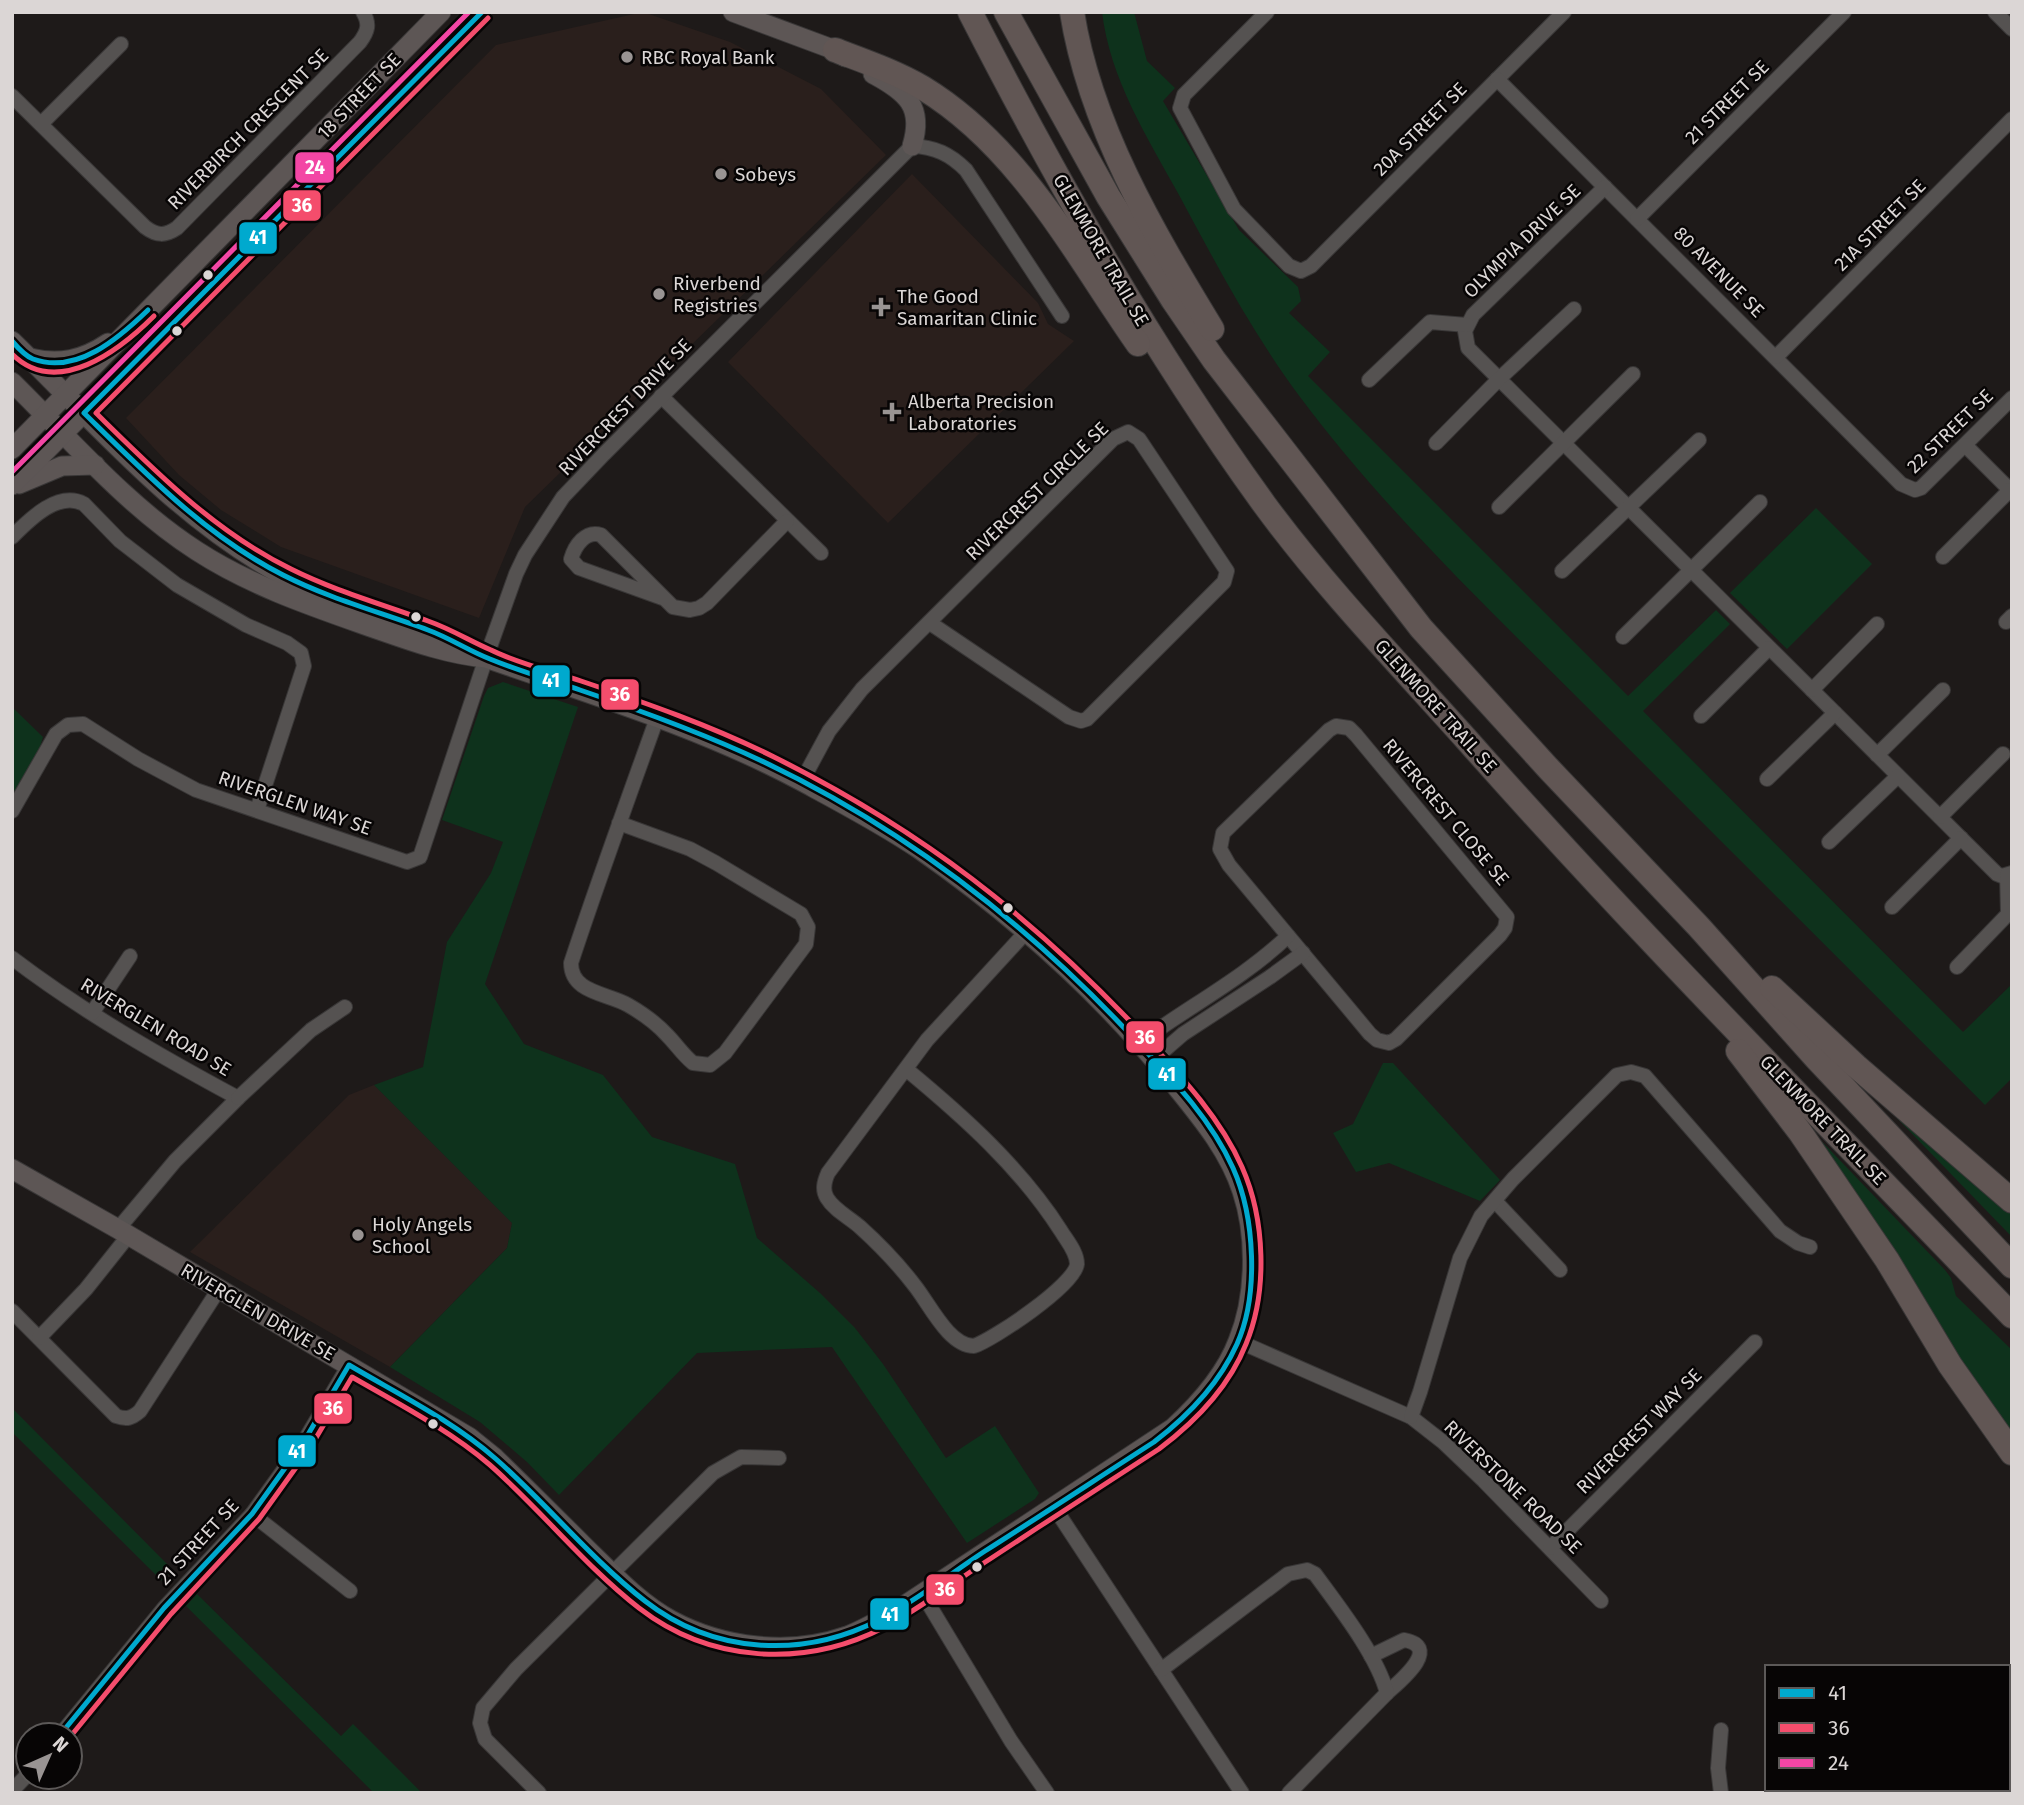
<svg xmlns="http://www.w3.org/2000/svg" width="2024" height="1805" font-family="'Fira Sans',sans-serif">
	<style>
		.built { fill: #2a1f1c }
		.green { fill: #0e321c }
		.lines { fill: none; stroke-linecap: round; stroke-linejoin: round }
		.street-casing { stroke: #393737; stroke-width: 16 }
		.secondary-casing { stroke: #393737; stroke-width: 21 }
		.highway-casing { stroke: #393737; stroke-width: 26 }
		.street { stroke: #555251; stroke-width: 14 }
		.secondary { stroke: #5d5655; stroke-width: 19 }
		.highway { stroke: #615654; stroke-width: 24 }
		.bus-1-casing { stroke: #070505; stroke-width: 10 }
		.bus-2-casing { stroke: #070505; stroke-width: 10 }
		.bus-3-casing { stroke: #070505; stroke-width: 10 }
		.bus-1 { stroke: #00a9ce; stroke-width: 5 }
		.bus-2 { stroke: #f44d6c; stroke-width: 5 }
		.bus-3 { stroke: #f346a5; stroke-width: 5 }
		.poi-dot { fill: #999493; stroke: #070505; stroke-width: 2.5 }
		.bus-dot { fill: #dbd6d5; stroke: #070505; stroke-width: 2.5 }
		.labels { text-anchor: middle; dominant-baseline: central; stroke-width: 5; stroke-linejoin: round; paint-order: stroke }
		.poi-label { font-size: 19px; fill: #dbd6d5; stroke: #070505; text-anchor: start }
		.street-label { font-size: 19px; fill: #dbd6d5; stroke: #070505 }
		.line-badge { stroke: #070505; stroke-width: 2.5 }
		.badge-label { font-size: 19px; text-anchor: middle; font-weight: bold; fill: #fff }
	</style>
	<rect width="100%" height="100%" fill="#1e1a19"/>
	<!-- built -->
	<g class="built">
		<polygon points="643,12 730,42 821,89 886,155 525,507 479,618 281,547 221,510 179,475 126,418 496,45"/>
		<polygon points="912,174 1038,303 1048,324 1074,341 888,523 728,362"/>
		<polygon points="374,1085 512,1223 507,1248 390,1367 190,1252 349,1095"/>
	</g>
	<!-- green -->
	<g class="green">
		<path d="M1102 12H1134L1147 61 1175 88 1163 101 1239 230 1298 287 1301 301 1289 313 1330 352 1308 376 1628 696 1716 610 1730 624 1643 711 1963 1032 2012 984V1078L1985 1105C1854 974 1722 842 1591 711 1491 611 1385 511 1300 397 1253 334 1216 264 1179 195 1147 137 1110 79 1102 12Z"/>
		<polygon points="1816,508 1872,564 1787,649 1730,593"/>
		<polygon points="503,682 578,707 485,984 524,1044 603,1075 652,1137 735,1164 757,1238 820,1293 855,1328 883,1364 946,1458 995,1426 1039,1493 1035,1499 967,1543 832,1347 697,1353 559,1495 527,1462 480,1422 390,1367 507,1248 512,1223 374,1085 423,1067 447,942 491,873 503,842 442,820 484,696 488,688"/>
		<polygon points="12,707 43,737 39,750 12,795"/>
		<polygon points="1383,1063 1393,1063 1500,1180 1480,1201 1389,1163 1356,1172 1333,1133 1353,1124"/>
		<polygon points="1890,1111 2012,1211 2012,1237"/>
		<polygon points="1808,1127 1945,1270 1951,1278 1956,1296 2012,1350 2012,1442"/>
		<polygon points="12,1408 173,1570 162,1581 12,1432"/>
		<polygon points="197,1594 341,1736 353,1724 422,1793 374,1793 186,1606"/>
	</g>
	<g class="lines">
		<defs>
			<g id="street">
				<polyline points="1267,12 1184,95 1180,108 1234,209 1289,266 1301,271 1311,266 1564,12"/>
				<polyline points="1995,12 2012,29"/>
				<polyline points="1497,79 1901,484 1915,490 1921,488 2012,398"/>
				<path d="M12 96 145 227C157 236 165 236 177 228L360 42C368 31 370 24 363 12"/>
				<polyline points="41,124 121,44"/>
				<polyline points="1605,187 1473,315 1465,331 1468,348 1997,874 2002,876 2012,873"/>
				<polyline points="1637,219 1844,12"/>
				<polyline points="1776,357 2012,119"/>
				<polyline points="1369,380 1430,322 1467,325"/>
				<polyline points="661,396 821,553"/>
				<polyline points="1436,443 1499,379 1574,309"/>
				<polyline points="1965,445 2012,492"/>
				<polyline points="1499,507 1633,374"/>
				<path d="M12 537C29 520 58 490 84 504L120 541 177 585 246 625 287 643 301 653 304 666 257 810"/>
				<polyline points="1943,557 2010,490"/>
				<polyline points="1562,571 1699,440"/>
				<path d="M665 599 579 568 571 559C575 545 586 530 601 535L673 607 690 610 699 608 707 603 787 521"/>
				<polyline points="2006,622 2012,616"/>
				<polyline points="1623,637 1760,502"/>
				<polyline points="1812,690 1877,624"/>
				<polyline points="1701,716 1769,648"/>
				<polygon points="1336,726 1349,728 1356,735 1507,917 1505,928 1500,935 1396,1039 1389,1043 1377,1040 1370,1034 1229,865 1220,849 1223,833 1329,730"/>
				<polyline points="1877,755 1943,690"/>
				<polyline points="1767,779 1835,713"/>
				<polyline points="802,781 829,731 862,689 1113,439 1128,432 1139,439 1227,571 1224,582 1087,719 1081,721 1069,717 930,623"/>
				<path d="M12 811 56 734 68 725 83 724 138 759 196 790 407 862 420 857 486 658 516 574 525 555 563 497 604 454 912 146C935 147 950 154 966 170L1062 316"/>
				<polyline points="1940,817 2003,754"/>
				<path d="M619 823 690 849 716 863 801 914 808 927 806 944 725 1053 710 1065 693 1063C683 1055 676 1044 667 1035 656 1023 642 1013 628 1005 607 993 571 993 571 963 598 881 628 799 657 718"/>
				<polyline points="1829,842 1898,776"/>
				<polyline points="1892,907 1961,838"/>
				<path d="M12 958C83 1012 160 1056 238 1098L175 1161 118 1229"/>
				<polyline points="1957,967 2008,914 2007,875"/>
				<polyline points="92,1013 130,956"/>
				<path d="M1139 1043C1188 1007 1244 978 1288 936"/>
				<polyline points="1153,1060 1183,1034 1270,977 1303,953"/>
				<path d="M906 1069C964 1117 1020 1167 1061 1231 1067 1241 1077 1252 1077 1264 1075 1285 994 1339 974 1346 949 1346 930 1305 915 1286 899 1265 880 1245 860 1227 850 1218 834 1210 827 1198 822 1190 824 1182 828 1173L927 1040 1026 932"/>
				<polyline points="238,1098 311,1030 345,1007"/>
				<polyline points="1495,1201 1560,1270"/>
				<path d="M12 1311 116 1416C127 1420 132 1418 140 1411L219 1289"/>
				<polyline points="39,1338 86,1289 129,1235"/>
				<polyline points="1238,1341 1411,1417 1443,1442 1484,1481 1601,1601"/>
				<polyline points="1411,1417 1420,1392 1460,1258 1481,1216 1513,1179 1617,1075 1631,1072 1645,1076 1780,1231 1798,1243 1810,1247"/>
				<polyline points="1054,1507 1242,1793"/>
				<polyline points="252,1514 350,1591"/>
				<polyline points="1550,1548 1755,1342"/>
				<polyline points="922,1593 1011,1741 1047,1793"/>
				<path d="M1371 1656 1404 1640C1443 1647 1399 1682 1387 1693"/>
				<path d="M1161 1670 1288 1574 1307 1570 1315 1574C1339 1607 1377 1655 1387 1693L1289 1793"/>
				<polyline points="60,1735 164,1608 252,1514 303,1443 349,1365"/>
				<polyline points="12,1791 28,1774"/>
				<polyline points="539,1793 485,1739 480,1723 483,1708 516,1669 713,1473 741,1457 779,1458"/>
				<polyline points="1721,1793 1718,1768 1721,1730"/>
			</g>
			<g id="secondary">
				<polyline points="733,12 835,50 845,57"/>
				<path d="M873 74C907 92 924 107 912 146"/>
				<path d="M12 341C97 424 175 516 280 574 322 596 370 610 414 625 434 632 456 638 473 650"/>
				<path d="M30 358C59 365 83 360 108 343"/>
				<path d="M12 382C71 440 127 506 197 551 248 584 305 604 362 624 403 638 443 654 486 658 592 695 703 728 803 782 842 803 882 824 919 849 1012 914 1099 991 1170 1079 1198 1114 1228 1148 1242 1191 1257 1236 1256 1297 1238 1341 1226 1373 1198 1405 1173 1428L899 1609C882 1619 865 1629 847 1636 790 1656 723 1648 671 1620 638 1602 612 1573 586 1548 556 1518 526 1488 495 1458L469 1437 118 1229 12 1169"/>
				<polyline points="12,449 441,12"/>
				<polyline points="19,484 62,466 95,465"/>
				<polyline points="12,485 482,12"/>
				<polyline points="2008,1743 2012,1740"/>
				<polyline points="1944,1793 1949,1789"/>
				<polyline points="2003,1793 2007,1789"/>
			</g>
			<g id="highway">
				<path d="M970 12C1057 182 1152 349 1264 504 1325 587 1398 663 1467 740 1642 938 1829 1125 2012 1316"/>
				<polyline points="1006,12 1108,196 1173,300 1214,360 1421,628 1548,768 1699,927 1816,1058 2012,1266"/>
				<path d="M1072 12C1090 126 1153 232 1212 329"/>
				<path d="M835 50C864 61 896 72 923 88 1020 147 1075 254 1138 344"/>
				<polyline points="1772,988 1856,1066 2012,1201"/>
				<polyline points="1738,1051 1800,1132 1887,1260 1950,1365 2012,1453"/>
			</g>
		</defs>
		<!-- street casing -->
		<use href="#street" class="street-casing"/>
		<!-- secondary casing -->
		<use href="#secondary" class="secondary-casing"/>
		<!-- highway casing -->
		<use href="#highway" class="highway-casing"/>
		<!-- street -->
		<use href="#street" class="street"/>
		<!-- secondary -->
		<use href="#secondary" class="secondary"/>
		<!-- highway -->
		<use href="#highway" class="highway"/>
		<defs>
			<g id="bus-1">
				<path d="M12 341C18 348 25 356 33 359 77 375 119 338 148 310"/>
				<path d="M60 1735 164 1608 252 1514 303 1443 349 1365C398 1394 453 1421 496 1459 547 1504 591 1559 645 1601 713 1654 802 1659 879 1620 916 1601 950 1574 985 1551 1042 1515 1098 1478 1154 1442 1188 1416 1219 1384 1237 1344 1259 1295 1255 1217 1233 1168 1212 1121 1175 1082 1140 1045 1032 927 909 831 764 762 705 734 642 711 580 690 550 680 519 671 490 659 469 651 450 638 428 630 380 612 330 599 283 575 206 536 145 473 84 413L482 12"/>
			</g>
			<g id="bus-2">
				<path d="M12 354C57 399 120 350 154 316"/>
				<path d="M70 1737 171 1614 259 1519 310 1448 352 1377C399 1404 449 1430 490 1465 542 1511 585 1566 639 1608 710 1663 804 1668 883 1628 920 1609 955 1581 990 1559 1046 1522 1102 1486 1159 1449 1195 1422 1229 1387 1246 1344 1268 1291 1265 1219 1242 1167 1220 1117 1180 1075 1144 1036 1032 916 921 830 774 757 712 726 646 703 581 681 551 671 519 664 491 650 470 641 451 629 428 621 382 604 335 591 291 569 215 532 156 472 96 413L488 18"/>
			</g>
			<polyline id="bus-3" points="12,472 469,12"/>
		</defs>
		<!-- bus-1 casing -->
		<use href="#bus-1" class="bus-1-casing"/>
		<!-- bus-2 casing -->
		<use href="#bus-2" class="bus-2-casing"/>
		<!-- bus-3 casing -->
		<use href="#bus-3" class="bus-3-casing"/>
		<!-- bus-1 -->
		<use href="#bus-1" class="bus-1"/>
		<!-- bus-2 -->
		<use href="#bus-2" class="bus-2"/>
		<!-- bus-3 -->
		<use href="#bus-3" class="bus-3"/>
	</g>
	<!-- markers -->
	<g class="poi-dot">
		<circle cx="627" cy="57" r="7"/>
		<circle cx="721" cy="174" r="7"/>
		<circle cx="659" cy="294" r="7"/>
		<path d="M877.5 296.5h7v7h7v7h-7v7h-7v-7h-7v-7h7z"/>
		<path d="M888.5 401.5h7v7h7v7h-7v7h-7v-7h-7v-7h7z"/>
		<circle cx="358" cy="1235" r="7"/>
	</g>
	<g class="bus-dot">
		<circle cx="208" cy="275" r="6"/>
		<circle cx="177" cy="331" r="6"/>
		<circle cx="416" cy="617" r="6"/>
		<circle cx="1008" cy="908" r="6"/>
		<circle cx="433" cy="1424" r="6"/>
		<circle cx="977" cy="1567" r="6"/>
	</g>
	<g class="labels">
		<!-- poi labels -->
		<g class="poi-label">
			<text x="641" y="57">RBC Royal Bank</text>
			<text x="735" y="174">Sobeys</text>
			<text x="673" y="283">Riverbend<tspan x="673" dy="22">Registries</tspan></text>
			<text x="897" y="296">The Good<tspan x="897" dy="22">Samaritan Clinic</tspan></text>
			<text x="908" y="401">Alberta Precision<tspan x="908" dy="22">Laboratories</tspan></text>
			<text x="372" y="1224">Holy Angels<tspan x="372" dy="22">School</tspan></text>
		</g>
		<!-- street labels -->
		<g class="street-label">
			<text transform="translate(359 96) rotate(-46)">18 STREET SE</text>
			<text transform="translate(1727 102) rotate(-45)">21 STREET SE</text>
			<text transform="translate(248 129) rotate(-45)">RIVERBIRCH CRESCENT SE</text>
			<text transform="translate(1420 129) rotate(-45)">20A STREET SE</text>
			<text transform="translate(1880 225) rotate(-45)">21A STREET SE</text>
			<text transform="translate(1522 241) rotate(-44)">OLYMPIA DRIVE SE</text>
			<text transform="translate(1101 250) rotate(60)">GLENMORE TRAIL SE</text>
			<text transform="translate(1719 272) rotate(45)">80 AVENUE SE</text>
			<text transform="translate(625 407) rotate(-46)">RIVERCREST DRIVE SE</text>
			<text transform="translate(1950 431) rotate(-44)">22 STREET SE</text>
			<text transform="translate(1037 491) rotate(-44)">RIVERCREST CIRCLE SE</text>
			<text transform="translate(1436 706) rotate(48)">GLENMORE TRAIL SE</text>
			<text transform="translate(295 803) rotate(19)">RIVERGLEN WAY SE</text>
			<text transform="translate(1446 812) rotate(50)">RIVERCREST CLOSE SE</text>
			<text transform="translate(156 1027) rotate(31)">RIVERGLEN ROAD SE</text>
			<text transform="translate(1823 1120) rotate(46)">GLENMORE TRAIL SE</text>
			<text transform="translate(258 1312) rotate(30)">RIVERGLEN DRIVE SE</text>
			<text transform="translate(1639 1431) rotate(-45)">RIVERCREST WAY SE</text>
			<text transform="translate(1513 1487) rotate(44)">RIVERSTONE ROAD SE</text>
			<text transform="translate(198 1542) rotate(-47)">21 STREET SE</text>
		</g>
	</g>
	<g class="line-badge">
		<rect x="294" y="151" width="41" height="33" rx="7" fill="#f346a5"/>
		<rect x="282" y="189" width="40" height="33" rx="7" fill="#f44d6c"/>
		<rect x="238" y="221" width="40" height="34" rx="7" fill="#00a9ce"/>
		<rect x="531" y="664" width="40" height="34" rx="7" fill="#00a9ce"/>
		<rect x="600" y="678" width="40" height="33" rx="7" fill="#f44d6c"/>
		<rect x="1125" y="1020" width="40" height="34" rx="7" fill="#f44d6c"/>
		<rect x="1147" y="1057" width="40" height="34" rx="7" fill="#00a9ce"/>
		<rect x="313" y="1392" width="40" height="33" rx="7" fill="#f44d6c"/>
		<rect x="277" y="1434" width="40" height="34" rx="7" fill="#00a9ce"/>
		<rect x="925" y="1573" width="40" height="33" rx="7" fill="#f44d6c"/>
		<rect x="869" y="1597" width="41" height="34" rx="7" fill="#00a9ce"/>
	</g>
	<g class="badge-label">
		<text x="315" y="174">24</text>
		<text x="302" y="212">36</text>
		<text x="258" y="244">41</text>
		<text x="551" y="687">41</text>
		<text x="620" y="701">36</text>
		<text x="1145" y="1044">36</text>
		<text x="1167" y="1081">41</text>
		<text x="333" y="1415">36</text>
		<text x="297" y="1458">41</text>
		<text x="945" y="1596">36</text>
		<text x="890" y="1621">41</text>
	</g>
	<!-- border -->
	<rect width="2024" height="1805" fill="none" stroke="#dbd6d5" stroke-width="28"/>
	<!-- legend -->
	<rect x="1765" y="1665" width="245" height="126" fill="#070505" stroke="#5c5958" stroke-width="2"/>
	<rect x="1779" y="1688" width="35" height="10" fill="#00a9ce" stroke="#5c5958" stroke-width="2"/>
	<text x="1828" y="1700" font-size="21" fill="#dbd6d5">41</text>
	<rect x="1779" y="1723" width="35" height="10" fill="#f44d6c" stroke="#5c5958" stroke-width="2"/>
	<text x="1828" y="1735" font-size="21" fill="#dbd6d5">36</text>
	<rect x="1779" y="1758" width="35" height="10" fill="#f346a5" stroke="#5c5958" stroke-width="2"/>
	<text x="1828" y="1770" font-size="21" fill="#dbd6d5">24</text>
	<!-- north arrow -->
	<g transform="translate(49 1756) rotate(45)"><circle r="33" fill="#070505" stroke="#5c5958" stroke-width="2"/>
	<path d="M0-5L12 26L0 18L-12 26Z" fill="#999493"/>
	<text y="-10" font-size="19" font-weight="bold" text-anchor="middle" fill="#dbd6d5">N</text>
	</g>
</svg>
